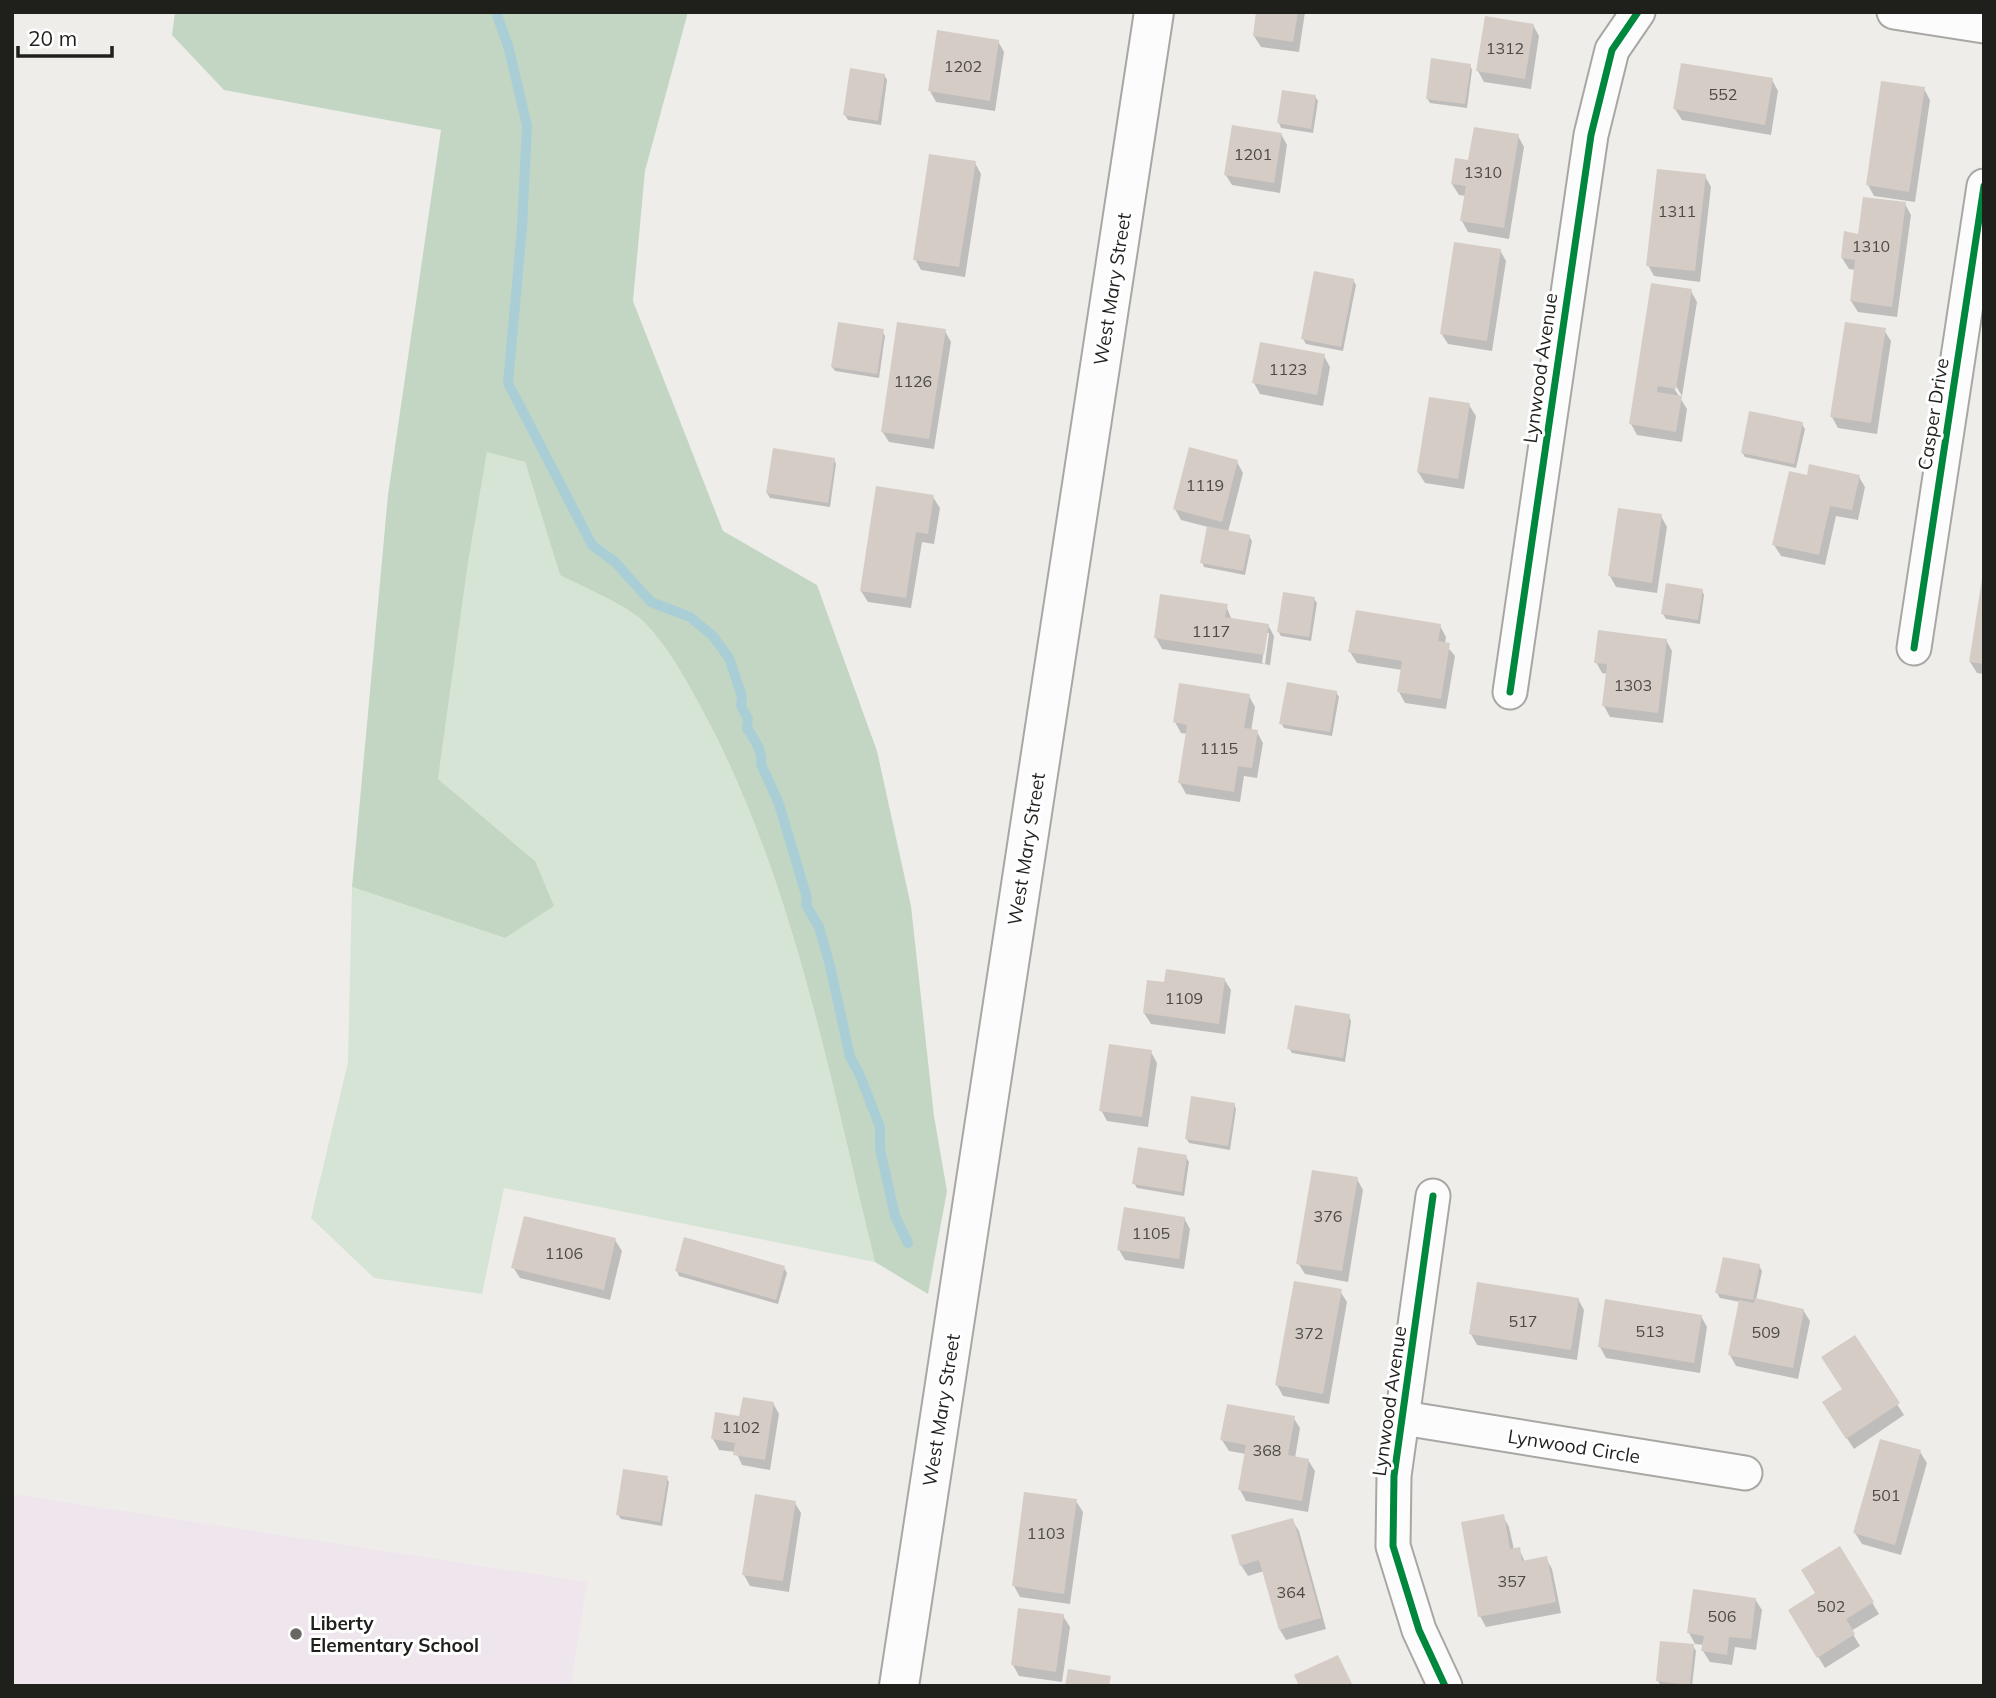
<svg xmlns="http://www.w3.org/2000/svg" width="1996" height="1698" font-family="Mulish,sans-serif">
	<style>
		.education { fill: #efe5ed }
		.green { fill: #d6e4d6 }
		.forest { fill: #c3d6c4 }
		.shadow { fill: #0003; fill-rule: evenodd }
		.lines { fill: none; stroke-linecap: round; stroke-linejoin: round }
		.stream { stroke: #a9ced6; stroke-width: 10 }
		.building { fill: #d5ccc6 }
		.street-casing { stroke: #a8a7a4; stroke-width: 37 }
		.secondary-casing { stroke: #a8a7a4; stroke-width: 42 }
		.street { stroke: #fdfcfc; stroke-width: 33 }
		.secondary { stroke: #fdfcfc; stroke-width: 38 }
		.cycleway-casing { stroke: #fff; stroke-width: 11 }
		.cycleway { stroke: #00873e; stroke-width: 7 }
		.poi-dot { fill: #686764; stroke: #fff; stroke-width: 2.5 }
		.labels { text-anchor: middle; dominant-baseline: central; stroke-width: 6; stroke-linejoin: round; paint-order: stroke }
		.number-label { font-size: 16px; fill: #4c4a46 }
		.street-label { font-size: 19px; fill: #1f1f1c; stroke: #fff }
		.poi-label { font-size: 19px; font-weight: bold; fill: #1f1f1c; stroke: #fff; text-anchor: start }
	</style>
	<rect width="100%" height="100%" fill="#efedea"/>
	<!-- education -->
	<polygon class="education" points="12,1494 587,1582 571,1686 12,1686"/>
	<!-- green -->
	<path class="green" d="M487 451 525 462 560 575C581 586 628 606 643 621 672 650 695 696 714 732 797 898 831 1083 875 1262L504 1188 482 1294 374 1278 311 1218 348 1062 352 887 505 938 535 861 438 779 468 563Z"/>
	<!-- forest -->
	<path class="forest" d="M175 12H688L645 171 633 301 723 531 817 585 877 751 911 906 934 1116 947 1191 928 1294 875 1262C831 1083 797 898 714 732 695 696 672 650 643 621 628 606 581 586 560 575L525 462 487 452 468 563 438 779 535 861 554 906 505 938 352 887 388 495 441 130 224 90 172 35Z"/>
	<!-- shadow -->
	<g class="shadow">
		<polygon points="1258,12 1305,12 1299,52 1261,47 1254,36"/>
		<polygon points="1533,25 1539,36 1531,89 1484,82 1478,71"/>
		<polygon points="998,41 1004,52 995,111 936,102 930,91"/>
		<polygon points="1470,65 1472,70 1467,108 1430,103 1427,98"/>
		<polygon points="884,75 887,80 881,125 848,120 845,115"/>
		<polygon points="1772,80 1778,91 1771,135 1682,120 1675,109"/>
		<polygon points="1924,89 1930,100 1915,202 1874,196 1868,185"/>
		<polygon points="1315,96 1318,101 1313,133 1281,128 1279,123"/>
		<polygon points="1281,134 1287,145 1280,193 1232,185 1225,174"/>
		<polygon points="1518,136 1524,147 1509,239 1468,232 1462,221 1466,196 1459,195 1452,184 1470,162"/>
		<polygon points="975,163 981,174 965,277 921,270 915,259"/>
		<polygon points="1705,176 1711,187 1700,282 1654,276 1648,265"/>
		<polygon points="1905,204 1911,215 1897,317 1858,312 1851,301 1856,270 1849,269 1842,258 1859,236"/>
		<polygon points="1500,250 1506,261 1492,351 1448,344 1441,333"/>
		<polygon points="1353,280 1356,285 1343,351 1306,344 1303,339"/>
		<polygon points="1691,291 1697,302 1682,396 1673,381 1670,382 1687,409 1682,442 1637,435 1631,424"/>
		<polygon points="1884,330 1891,341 1877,434 1838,428 1832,417"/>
		<polygon points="882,331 885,336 879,378 835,371 832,367"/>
		<polygon points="945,331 951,342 934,449 889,442 882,431"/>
		<polygon points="1324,356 1330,367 1323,406 1260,394 1254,383"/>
		<polygon points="1469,405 1476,416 1464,489 1425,483 1418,472"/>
		<polygon points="1802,424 1805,429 1796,468 1745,457 1742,452"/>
		<polygon points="834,459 836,464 830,507 770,498 767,493"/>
		<polygon points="1237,462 1243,473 1228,532 1249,536 1252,541 1245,575 1204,567 1202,562 1208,527 1181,520 1175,509"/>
		<polygon points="1859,477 1865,487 1858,520 1836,516 1825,565 1781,556 1774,545 1808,478"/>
		<polygon points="933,497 940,508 934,544 922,542 911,608 868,602 861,591"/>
		<polygon points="1661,516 1667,527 1657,593 1616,587 1610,576"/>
		<polygon points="1984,580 1984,674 1977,673 1970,662"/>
		<polygon points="1702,590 1704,595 1700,624 1666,619 1663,614"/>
		<polygon points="1314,599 1317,603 1311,641 1281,636 1278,631"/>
		<path d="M1226 606 1232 620 1268 625 1274 636 1270 665 1162 649 1156 638ZM1266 633H1269L1265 664 1262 663Z"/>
		<polygon points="1440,626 1446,637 1445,644 1455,656 1446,709 1405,703 1399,692 1402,670 1357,663 1350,652"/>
		<polygon points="1666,640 1672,651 1663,723 1610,717 1604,706 1608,674 1602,673 1596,662"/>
		<polygon points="1336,692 1339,697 1332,736 1284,728 1281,723"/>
		<polygon points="1249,696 1255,707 1251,731 1257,732 1263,743 1257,778 1244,776 1240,802 1186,794 1180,783 1188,734 1181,733 1175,722"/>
		<polygon points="1224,979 1231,990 1225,1034 1151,1024 1144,1013 1166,984"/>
		<polygon points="1349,1016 1351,1021 1345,1062 1292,1053 1289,1048"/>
		<polygon points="1151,1052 1157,1063 1148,1127 1107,1121 1101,1110"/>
		<polygon points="1234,1104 1236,1109 1230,1150 1189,1143 1186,1138"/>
		<polygon points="1186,1157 1189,1162 1184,1196 1137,1188 1134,1183"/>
		<polygon points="1357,1179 1363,1190 1348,1282 1305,1274 1298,1263"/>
		<polygon points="1184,1218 1190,1229 1184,1269 1125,1260 1119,1250"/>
		<polygon points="615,1240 622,1251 610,1300 520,1278 513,1267"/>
		<polygon points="1759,1266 1762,1271 1756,1300 1803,1310 1810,1321 1798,1379 1736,1366 1730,1355 1740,1302 1720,1298 1717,1293"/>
		<polygon points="784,1268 787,1273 778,1304 679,1276 677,1271"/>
		<polygon points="1340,1291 1347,1302 1329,1404 1283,1396 1277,1385"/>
		<polygon points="1578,1299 1584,1310 1577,1360 1477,1345 1471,1334"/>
		<polygon points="1701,1316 1707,1327 1700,1373 1606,1358 1600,1347"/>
		<polygon points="1854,1337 1904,1415 1854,1449 1831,1414 1844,1390"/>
		<polygon points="773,1403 779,1414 770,1470 742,1465 736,1452 719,1450 713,1439 741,1418"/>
		<polygon points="1293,1417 1300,1428 1295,1458 1308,1460 1315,1471 1308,1512 1246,1501 1240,1490 1246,1454 1229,1451 1222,1440"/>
		<polygon points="1920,1452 1927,1463 1901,1555 1862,1544 1855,1533"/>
		<polygon points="666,1477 669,1482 662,1526 621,1519 618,1515"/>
		<polygon points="1076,1501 1083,1512 1070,1604 1020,1597 1014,1586"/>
		<polygon points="795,1503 801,1513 789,1592 750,1586 744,1575"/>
		<polygon points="1503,1516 1509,1527 1514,1550 1519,1549 1525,1562 1546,1558 1552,1569 1561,1613 1486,1627 1480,1616"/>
		<polygon points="1292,1520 1299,1531 1326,1629 1286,1640 1280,1630 1264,1571 1248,1576 1241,1565"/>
		<polygon points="1840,1549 1879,1614 1851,1631 1860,1646 1825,1668 1790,1611 1817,1594"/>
		<polygon points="1755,1599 1762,1610 1756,1650 1735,1647 1732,1665 1710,1662 1703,1651 1704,1645 1695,1644 1689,1633"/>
		<polygon points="1063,1616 1070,1627 1062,1682 1019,1676 1013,1665"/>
		<polygon points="1693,1646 1696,1651 1692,1686 1661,1686 1658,1681"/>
	</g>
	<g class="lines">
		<!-- stream -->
		<path class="stream" d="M496 12 509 49 527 126 522 228 508 383 592 545 615 562 651 602 690 617 713 636 729 658 742 696 741 706 748 719 747 728C754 739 763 751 761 764L779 804 807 898 806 905 819 927 830 966 850 1057 859 1073 880 1127V1149L895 1216 908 1243"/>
	</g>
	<!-- building -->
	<g class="building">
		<polygon points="1256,12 1298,12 1293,42 1253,36"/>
		<polygon points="1485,16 1534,24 1525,79 1476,71"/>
		<polygon points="937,30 999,40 990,101 928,91"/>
		<polygon points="1431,58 1471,64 1465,104 1426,99"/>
		<polygon points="1681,63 1773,78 1765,125 1673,109"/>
		<polygon points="850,68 885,74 878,121 843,115"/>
		<polygon points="1881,81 1925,87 1909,192 1866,185"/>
		<polygon points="1282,90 1316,95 1311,129 1277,123"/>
		<polygon points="1232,125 1282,133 1274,183 1224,175"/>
		<polygon points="1474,127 1519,134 1504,228 1460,221 1466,186 1451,184 1455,158 1468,160"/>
		<polygon points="929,154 976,161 959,267 913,260"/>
		<polygon points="1657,169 1706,174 1695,271 1646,266"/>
		<polygon points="1863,197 1906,202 1892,307 1850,301 1855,260 1841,258 1844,231 1858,234"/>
		<polygon points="1454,242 1501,249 1487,341 1440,334"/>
		<polygon points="1314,271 1354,279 1341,347 1301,339"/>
		<polygon points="1651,283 1692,289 1676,389 1658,386 1657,392 1682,396 1676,432 1629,424"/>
		<polygon points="838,322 884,329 877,374 831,367"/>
		<polygon points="897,322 946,329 929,439 881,432"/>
		<polygon points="1845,322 1886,328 1871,423 1830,417"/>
		<polygon points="1260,342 1325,354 1317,395 1252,383"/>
		<polygon points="1429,397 1470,403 1458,479 1417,472"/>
		<polygon points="1749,411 1803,422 1794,464 1741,453"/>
		<polygon points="1189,447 1238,460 1222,522 1173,509"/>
		<polygon points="773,448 835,458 828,503 766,493"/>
		<polygon points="1809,464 1860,475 1852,510 1830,506 1819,555 1772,545 1789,471 1807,475"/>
		<polygon points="876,486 934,495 928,534 916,532 906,598 860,591"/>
		<polygon points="1618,508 1662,514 1652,583 1608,576"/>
		<polygon points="1207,526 1250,535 1243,571 1200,563"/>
		<polygon points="1982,579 1984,579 1984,664 1969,662"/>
		<polygon points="1666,583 1703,589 1698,620 1661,614"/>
		<polygon points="1283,592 1315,597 1309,637 1277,632"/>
		<polygon points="1160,594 1228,604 1225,617 1269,624 1264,655 1154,638"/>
		<polygon points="1356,610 1441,624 1438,641 1450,643 1441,699 1397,692 1402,661 1348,652"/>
		<polygon points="1598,630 1667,639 1658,713 1602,706 1607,664 1594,663"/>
		<polygon points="1287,682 1337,691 1330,732 1279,724"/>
		<polygon points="1179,683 1250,694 1244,728 1258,730 1252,768 1238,766 1234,792 1178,783 1187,725 1173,722"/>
		<polygon points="1166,969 1225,978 1219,1024 1143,1013 1147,980 1164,982"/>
		<polygon points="1295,1005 1350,1014 1343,1058 1287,1049"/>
		<polygon points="1109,1044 1152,1050 1142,1117 1099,1111"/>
		<polygon points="1191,1096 1235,1103 1228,1146 1185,1139"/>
		<polygon points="1138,1147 1187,1155 1182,1192 1132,1184"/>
		<polygon points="1312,1170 1358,1177 1342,1271 1296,1264"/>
		<polygon points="1124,1207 1185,1217 1179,1259 1117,1250"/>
		<polygon points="524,1216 616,1238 604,1290 511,1268"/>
		<polygon points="684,1237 785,1266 776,1300 675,1271"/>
		<polygon points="1723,1257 1760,1264 1753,1300 1715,1293"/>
		<polygon points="1294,1281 1342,1289 1323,1394 1275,1385"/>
		<polygon points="1477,1282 1579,1298 1571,1350 1469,1334"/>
		<polygon points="1755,1298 1804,1309 1793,1368 1728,1355 1739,1300 1754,1303"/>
		<polygon points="1605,1299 1702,1315 1694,1363 1598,1347"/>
		<polygon points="1855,1335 1900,1403 1846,1439 1822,1402 1842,1389 1821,1357"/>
		<polygon points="743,1397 774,1402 765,1460 733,1455 735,1443 711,1439 715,1412 739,1416"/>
		<polygon points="1227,1404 1295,1416 1288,1455 1309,1459 1302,1501 1238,1490 1246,1445 1220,1440"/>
		<polygon points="1880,1439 1921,1450 1895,1545 1853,1533"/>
		<polygon points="623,1469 668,1476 660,1522 616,1515"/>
		<polygon points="1024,1492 1077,1499 1064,1594 1012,1586"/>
		<polygon points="755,1494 796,1501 783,1581 742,1575"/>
		<polygon points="1504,1514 1510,1549 1520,1547 1522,1561 1547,1556 1556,1602 1478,1617 1461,1522"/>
		<polygon points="1293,1518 1321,1618 1279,1630 1259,1560 1240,1566 1231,1535"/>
		<polygon points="1840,1546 1874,1602 1846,1619 1855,1634 1817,1658 1788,1610 1815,1593 1801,1570"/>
		<polygon points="1693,1589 1756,1598 1751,1639 1729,1637 1727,1655 1701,1651 1704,1636 1687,1633"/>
		<polygon points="1018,1608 1064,1614 1056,1672 1011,1665"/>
		<polygon points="1660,1641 1694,1644 1690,1685 1656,1681"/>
		<polygon points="1338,1655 1353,1686 1299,1686 1294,1675"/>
		<polygon points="1068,1669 1111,1676 1109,1686 1065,1686"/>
	</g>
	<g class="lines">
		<defs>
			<g id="street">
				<polyline points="1894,12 1984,26"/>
				<polyline points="1914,648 1984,186"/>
				<polyline points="1510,692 1591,135 1612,50 1638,12"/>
				<polyline points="1433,1196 1394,1476 1393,1546 1419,1630 1445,1686"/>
				<polyline points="1403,1418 1745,1473"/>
			</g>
			<polyline id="secondary" points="899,1686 1154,12"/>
		</defs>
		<!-- street casing -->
		<use href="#street" class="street-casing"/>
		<!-- secondary casing -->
		<use href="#secondary" class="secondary-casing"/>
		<!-- street -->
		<use href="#street" class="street"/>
		<!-- secondary -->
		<use href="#secondary" class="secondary"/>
		<defs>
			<g id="cycleway">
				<polyline points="1914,648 1984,186"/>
				<polyline points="1510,692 1591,135 1612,50 1638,12"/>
				<polyline points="1433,1196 1394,1476 1393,1546 1419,1630 1445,1686"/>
			</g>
		</defs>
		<!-- cycleway casing -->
		<use href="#cycleway" class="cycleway-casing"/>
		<!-- cycleway -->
		<use href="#cycleway" class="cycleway"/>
	</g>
	<!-- markers -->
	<circle class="poi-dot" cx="296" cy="1634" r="7"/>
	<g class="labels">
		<!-- number labels -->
		<g class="number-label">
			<text x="1505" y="48">1312</text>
			<text x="963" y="66">1202</text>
			<text x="1723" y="94">552</text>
			<text x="1253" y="154">1201</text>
			<text x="1483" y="172">1310</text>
			<text x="1677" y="211">1311</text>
			<text x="1871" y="246">1310</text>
			<text x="1288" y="369">1123</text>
			<text x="913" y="381">1126</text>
			<text x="1205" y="485">1119</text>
			<text x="1211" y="631">1117</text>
			<text x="1633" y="685">1303</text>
			<text x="1219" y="748">1115</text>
			<text x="1184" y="998">1109</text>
			<text x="1328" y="1216">376</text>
			<text x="1151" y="1233">1105</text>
			<text x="564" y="1253">1106</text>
			<text x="1523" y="1321">517</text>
			<text x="1650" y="1331">513</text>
			<text x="1766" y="1332">509</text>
			<text x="1309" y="1333">372</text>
			<text x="741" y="1427">1102</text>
			<text x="1267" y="1450">368</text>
			<text x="1886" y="1495">501</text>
			<text x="1046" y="1533">1103</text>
			<text x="1512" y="1581">357</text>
			<text x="1291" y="1592">364</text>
			<text x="1831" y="1606">502</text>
			<text x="1722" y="1616">506</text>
		</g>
		<!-- street labels -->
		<g class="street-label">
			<text transform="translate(1112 289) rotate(-81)">West Mary Street</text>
			<text transform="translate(1540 368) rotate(-82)">Lynwood Avenue</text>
			<text transform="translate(1933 414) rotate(-81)">Casper Drive</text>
			<text transform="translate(1026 849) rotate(-81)">West Mary Street</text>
			<text transform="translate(1389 1401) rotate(-82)">Lynwood Avenue</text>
			<text transform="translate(941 1410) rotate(-81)">West Mary Street</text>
			<text transform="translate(1574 1446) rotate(9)">Lynwood Circle</text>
		</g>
		<!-- poi labels -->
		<g class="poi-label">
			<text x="310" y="1623">Liberty<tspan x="310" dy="22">Elementary School</tspan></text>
		</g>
	</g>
	<!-- border -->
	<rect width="1996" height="1698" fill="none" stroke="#1f1f1c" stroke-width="28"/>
	<!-- scale -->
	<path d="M18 46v10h94v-10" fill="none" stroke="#1f1f1c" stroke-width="3.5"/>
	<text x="28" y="46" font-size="21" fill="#1f1f1c" stroke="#ffffff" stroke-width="5" paint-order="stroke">20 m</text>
</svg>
